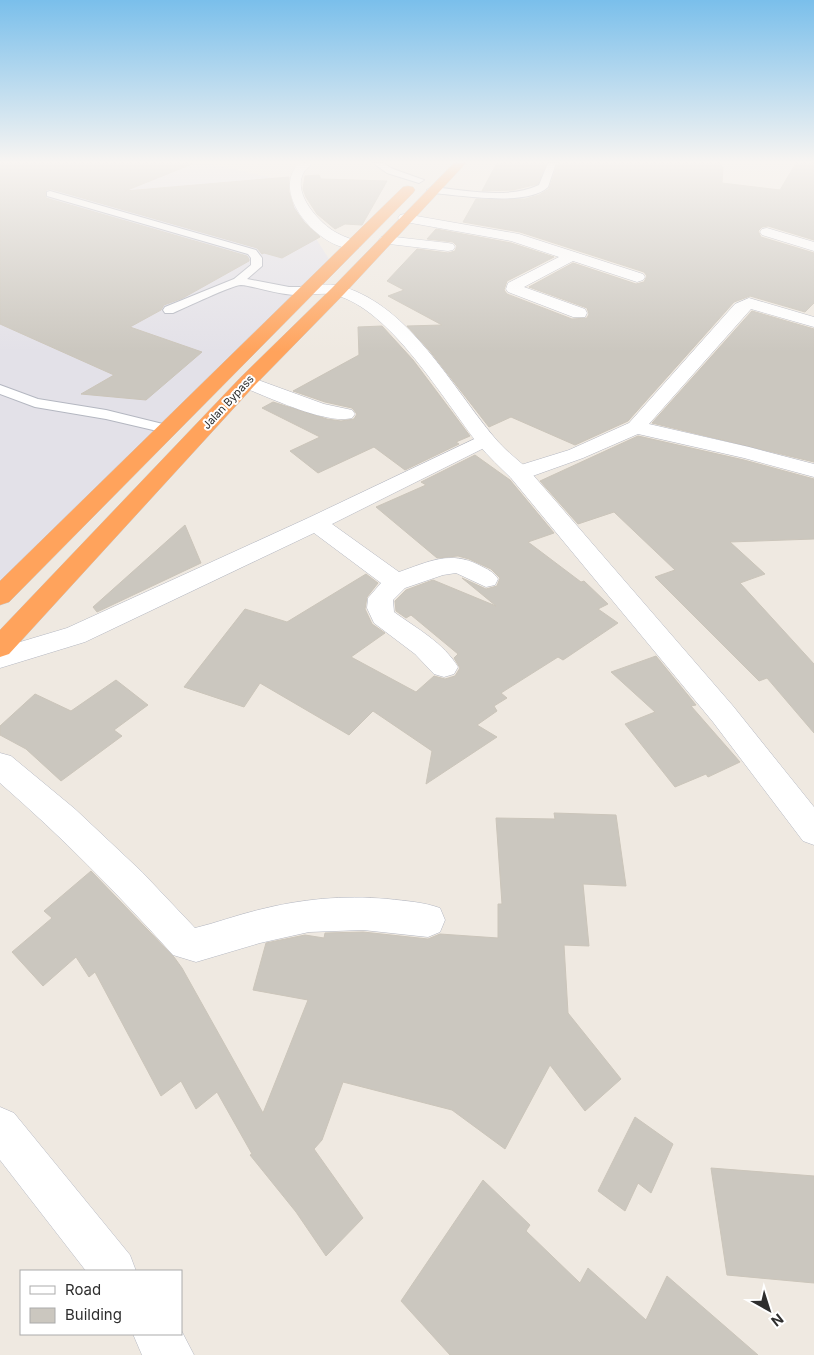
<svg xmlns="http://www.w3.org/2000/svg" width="814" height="1355" font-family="Inter,sans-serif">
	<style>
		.industrial { fill: #e3e1e8 }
		.building { fill: #cbc7bf; stroke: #cbc5ba }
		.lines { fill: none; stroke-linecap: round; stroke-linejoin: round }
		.lane-casing { stroke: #b4b7c1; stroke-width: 2 }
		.street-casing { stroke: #b4b7c1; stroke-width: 1 }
		.secondary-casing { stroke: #b4b7c1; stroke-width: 1 }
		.highway-casing { stroke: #c9c9c9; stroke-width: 1 }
		.lane { fill: #fff; fill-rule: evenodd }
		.street { fill: #fff; fill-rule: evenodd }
		.secondary { fill: #fff; fill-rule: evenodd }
		.highway { fill: #ffa35c; fill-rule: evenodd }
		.labels { text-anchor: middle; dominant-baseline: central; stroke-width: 4; stroke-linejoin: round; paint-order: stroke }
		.far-street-label { font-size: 11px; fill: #2e2e2e; stroke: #fff }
	</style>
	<rect width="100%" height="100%" fill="#efe9e1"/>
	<!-- industrial -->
	<polygon class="industrial" points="0,163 206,163 278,179 334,267 0,606"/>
	<!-- building -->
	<g class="building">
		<polygon points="0,163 192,163 192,164 125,191 289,177 289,192 294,208 304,222 320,237 282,258 264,253 262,254 257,248 51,189 46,190 46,198 247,256 249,259 249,261 183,298 164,305 161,310 130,327 202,352 146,400 81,394 114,375 0,324"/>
		<polygon points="497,163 546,163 538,184 513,190 482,191"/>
		<polygon points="558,163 722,163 721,167 723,167 722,183 780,190 796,163 814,163 814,240 768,226 762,227 758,231 761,237 814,253 814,303 805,312 750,296 734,302 628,421 575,445 511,417 489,427 429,350 407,326 442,325 388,296 404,290 387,281 417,249 448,253 455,251 457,246 453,242 427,239 436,229 511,243 554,257 507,281 504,290 507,294 572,319 587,318 589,314 587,308 529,287 573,263 636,284 644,282 647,276 644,272 520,232 463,222 476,199 525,199 539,195 549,189"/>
		<polygon points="319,175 321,179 387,181 362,225 345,224 335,229 317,214 306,197 303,189 305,176"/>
		<polygon points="752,311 814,329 814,462 652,423"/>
		<polygon points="382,326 413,360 470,436 456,442 459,444 405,470 374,447 318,473 290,451 320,437 262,408 273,402 327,419 341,421 354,419 357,414 352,408 325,402 293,391 359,355 358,327"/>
		<polygon points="638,436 744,460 814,479 814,539 730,542 765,574 740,583 814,664 814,733 767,678 759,681 655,577 675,570 614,512 578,524 540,481"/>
		<polygon points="475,455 510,480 554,533 528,542 581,582 584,581 608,604 598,609 618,623 563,660 558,657 501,693 507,698 494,706 497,711 477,725 497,737 426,784 432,751 373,711 349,735 260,683 244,707 184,687 245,609 287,622 366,574 378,583 367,597 365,609 372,624 385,633 351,657 416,692 434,676 445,679 455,676 460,668 454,658 458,654 411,615 406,618 396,611 395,601 406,590 433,580 496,606 462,578 486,589 497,586 500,578 491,569 469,559 458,556 437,558 376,507 426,485 421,482"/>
		<polygon points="185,525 201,563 97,612 93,607"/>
		<polygon points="656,656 696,705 691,706 740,762 708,777 706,774 675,787 625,724 655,712 611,672"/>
		<polygon points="116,680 148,705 114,730 122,736 61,781 26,749 0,735 0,726 35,694 71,711"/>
		<polygon points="554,813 616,815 626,886 583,884 589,946 564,945 568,1013 621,1079 585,1111 550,1065 505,1149 452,1110 343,1082 322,1140 314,1149 363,1218 326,1256 296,1212 250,1155 252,1154 217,1092 196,1109 181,1081 161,1096 95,972 89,977 76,957 43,986 12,952 52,918 44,911 91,871 174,957 182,968 263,1113 308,1000 253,990 266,943 305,935 324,938 325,933 363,932 428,939 440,934 498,938 498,904 502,904 496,818 555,819"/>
		<polygon points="635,1117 673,1144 651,1193 638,1183 625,1211 598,1191"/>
		<polygon points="711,1168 814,1176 814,1283 727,1275"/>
		<polygon points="483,1180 530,1225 526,1231 580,1283 588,1268 646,1320 667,1276 758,1355 450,1355 401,1301"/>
	</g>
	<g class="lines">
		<defs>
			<g id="lane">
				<polygon points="373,163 383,163 393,169 424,180 419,183 387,173"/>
				<path d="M548 163H556L548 187C527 207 460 195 432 193L427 190 432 187C466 190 506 200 539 185Z"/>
				<path d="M50 191 256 250 262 258V266L247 279 289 287H306L312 290C299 303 258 286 241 285 232 285 185 308 173 313H165L163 310 165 307 234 279 251 265V258L248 254 47 196V192Z"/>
				<polygon points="0,385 38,399 106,410 171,426 173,429 171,432 166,433 106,419 35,407 0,394"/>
			</g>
			<g id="street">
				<path d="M299 163H312C310 166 306 169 304 172 291 193 320 224 337 233 344 237 352 239 359 242L361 245 359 248C327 256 267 196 299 163Z"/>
				<polygon points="405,214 519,234 643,274 645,277 643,280 637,282 573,261 524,287 585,309 587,313 585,317 573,317 508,292 506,289 508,283 559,257 511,241 400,221 398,218 400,215"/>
				<polygon points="767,228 814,242 814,251 762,235 760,232 762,229"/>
				<polygon points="386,236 448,243 453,244 455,247 453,250 448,251 381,243 379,240 381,237"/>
				<polygon points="749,298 814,317 814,327 751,309 649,424 749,447 814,464 814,477 744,458 638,434 583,458 527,478 519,479 511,478 508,473 511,468 569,450 629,423 735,304"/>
				<path d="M247 376 324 404 352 410 355 414 352 418C326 425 266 396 240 386L238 382 240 378Z"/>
				<path d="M485 434 492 436 495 440 492 444 332 524 399 572C428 562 450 550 479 565 487 569 494 572 498 579L495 585 486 587 456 573 443 575 405 588 393 600 394 612C416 628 444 643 458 667L454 674 444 677 434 674 415 654 374 623 367 608 368 598 381 583 314 533 85 642 0 668V648L67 628 308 518Z"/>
				<path d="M0 753 11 756 75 809 142 872 195 928C216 923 237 915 258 910 301 899 343 895 388 899 406 901 423 902 440 908L445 920 440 932 428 937 363 930 309 932 260 943 196 962 173 955C118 894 62 837 0 783Z"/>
				<polygon points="0,1107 14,1113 130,1255 136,1271 86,1271 0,1160"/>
				<polygon points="181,1330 194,1355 142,1355 133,1334 181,1334"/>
			</g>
			<path id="secondary" d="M306 285C319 285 332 283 344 287 410 307 452 387 494 437 503 448 515 458 527 468L733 706 814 807V845L803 841 713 722 511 478C500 467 489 457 479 445 444 401 391 309 335 295 324 292 312 296 300 293L298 290 300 287Z"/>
			<g id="highway">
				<polygon points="454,163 466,163 344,294 254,386 9,654 0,657 0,630 240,378 332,288"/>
				<polygon points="408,186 413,187 415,190 413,193 9,602 0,605 0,581 403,187"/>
			</g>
		</defs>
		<!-- lane casing -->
		<use href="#lane" class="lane-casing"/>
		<!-- street casing -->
		<use href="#street" class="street-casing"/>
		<!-- secondary casing -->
		<use href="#secondary" class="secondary-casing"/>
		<!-- highway casing -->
		<use href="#highway" class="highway-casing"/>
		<!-- lane -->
		<use href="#lane" class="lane"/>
		<!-- street -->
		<use href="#street" class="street"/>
		<!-- secondary -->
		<use href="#secondary" class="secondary"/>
		<!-- highway -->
		<use href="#highway" class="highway"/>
	</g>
	<!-- sky -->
	<linearGradient id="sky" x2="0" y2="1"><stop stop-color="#7abfeb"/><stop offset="0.46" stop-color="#f8f5f2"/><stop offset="1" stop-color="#f8f5f2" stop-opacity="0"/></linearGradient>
	<rect width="814" height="352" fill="url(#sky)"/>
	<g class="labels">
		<!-- far-street labels -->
		<g class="far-street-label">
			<text transform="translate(228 402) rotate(-47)">Jalan Bypass</text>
		</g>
	</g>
	<!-- legend -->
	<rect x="20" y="1270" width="162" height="65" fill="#ffffff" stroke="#ababab"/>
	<rect x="30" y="1286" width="25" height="8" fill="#ffffff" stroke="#ababab"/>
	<text x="65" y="1295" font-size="15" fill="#2e2e2e">Road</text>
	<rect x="30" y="1308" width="25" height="15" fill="#cbc7bf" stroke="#ababab"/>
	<text x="65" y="1320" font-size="15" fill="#2e2e2e">Building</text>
	<!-- north arrow -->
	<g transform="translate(769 1310) rotate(141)" stroke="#ffffff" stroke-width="4" paint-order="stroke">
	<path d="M0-4L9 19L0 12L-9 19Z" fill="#2e2e2e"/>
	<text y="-8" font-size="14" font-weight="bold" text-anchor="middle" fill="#2e2e2e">N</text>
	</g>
</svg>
